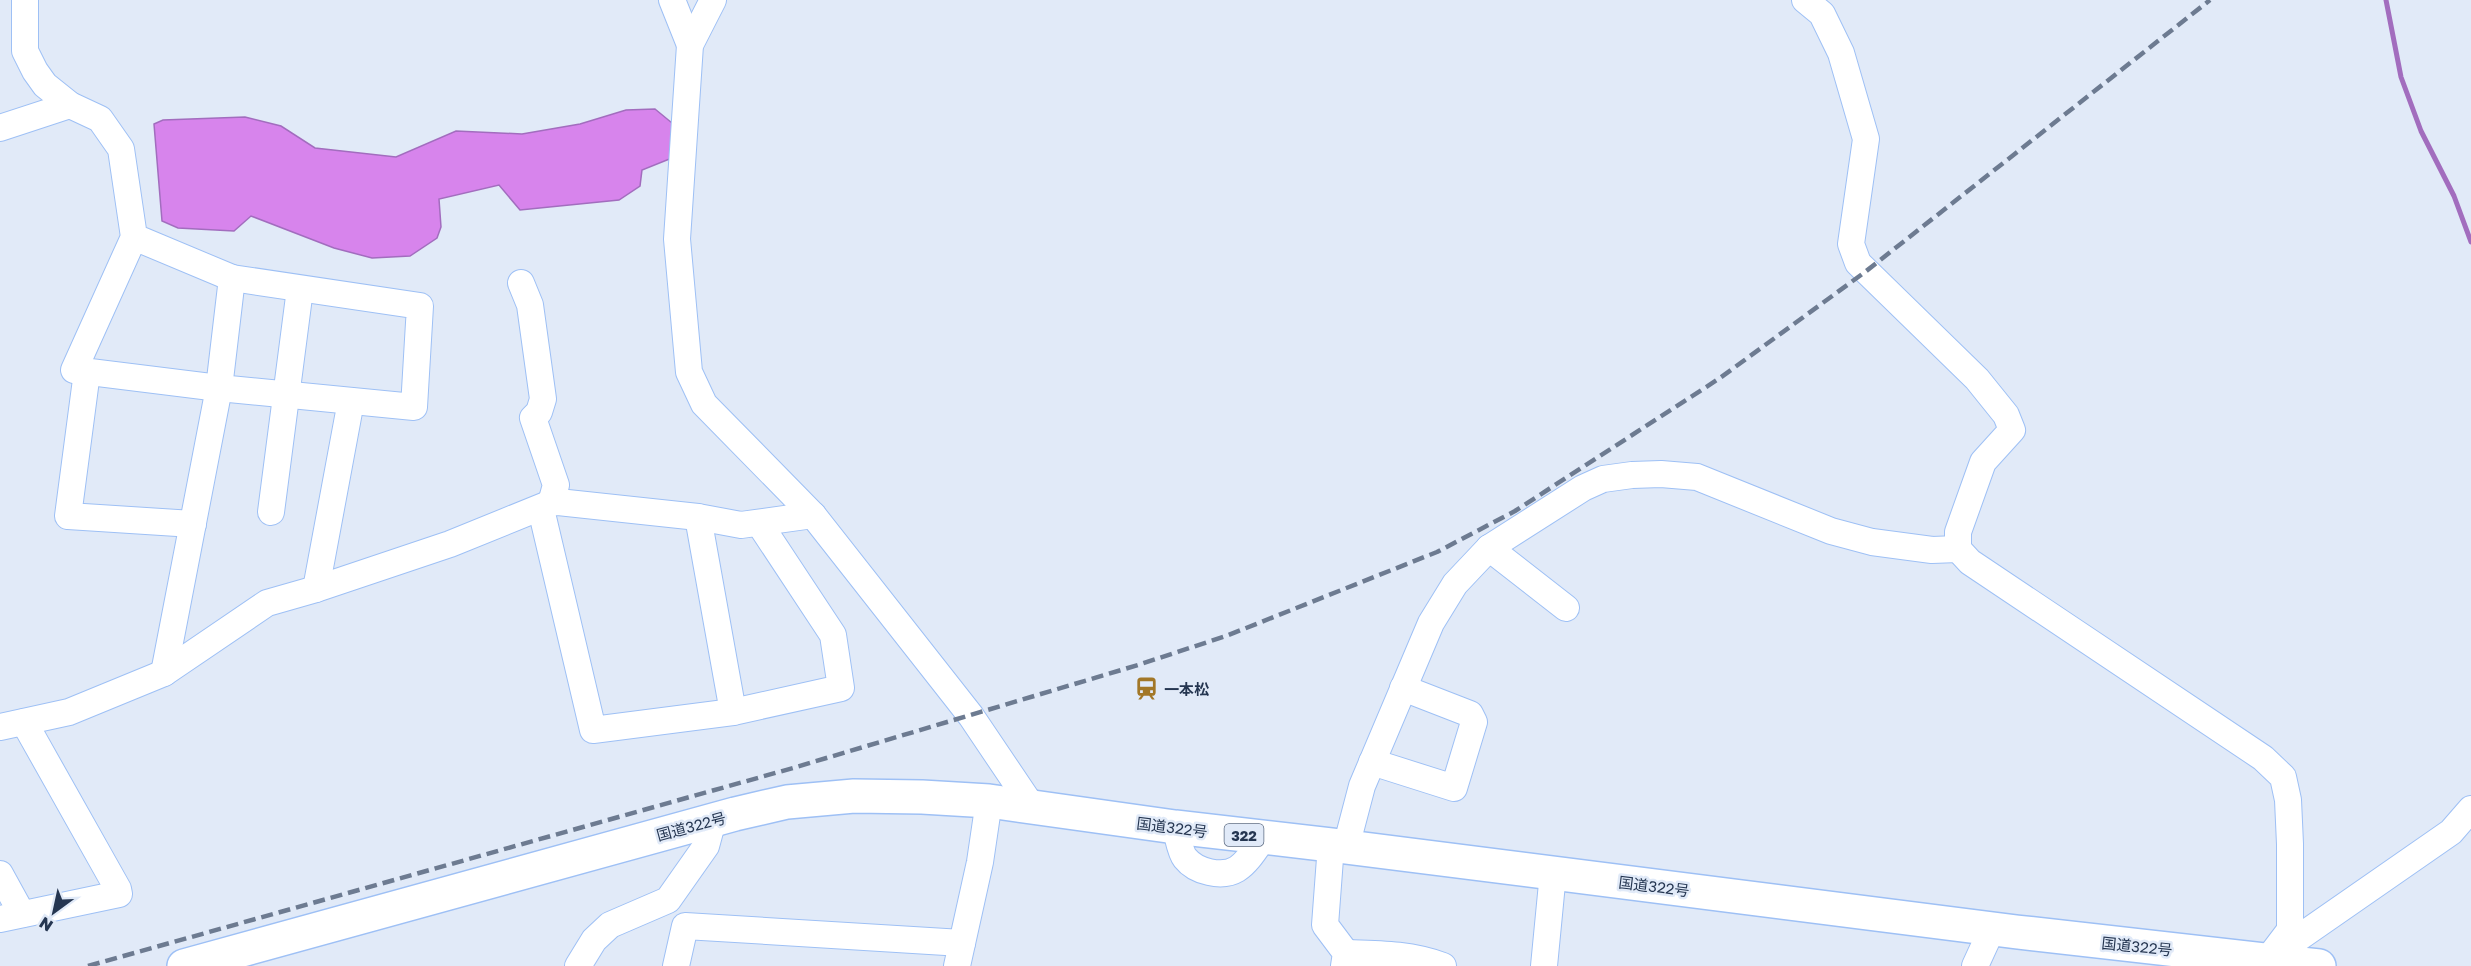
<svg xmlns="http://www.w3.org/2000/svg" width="2471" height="966" font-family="'Golos Text','Noto Sans JP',sans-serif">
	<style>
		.water { fill: #d784ec; stroke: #a26dbe; stroke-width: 1.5 }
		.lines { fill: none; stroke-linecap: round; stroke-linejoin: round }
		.stream { stroke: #a26dbe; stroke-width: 5 }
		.minor-casing { stroke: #9ec0f5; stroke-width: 28 }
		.highway-casing { stroke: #9ec0f5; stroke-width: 36 }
		.minor { stroke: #fff; stroke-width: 26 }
		.highway { stroke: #fff; stroke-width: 33 }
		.rail { stroke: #6d7b91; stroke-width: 4.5; stroke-dasharray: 12 6; stroke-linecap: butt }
		.labels { text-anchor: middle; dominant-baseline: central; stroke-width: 5; stroke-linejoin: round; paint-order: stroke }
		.shield { fill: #e1eaf8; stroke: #5d6c83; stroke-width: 1.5 }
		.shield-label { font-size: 14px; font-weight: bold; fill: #253651 }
		.poi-label { font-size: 15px; font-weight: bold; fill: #253651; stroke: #e1eaf8; text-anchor: start }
		.street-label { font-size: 15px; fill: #253651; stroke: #e1eaf8 }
	</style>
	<rect width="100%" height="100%" fill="#e1eaf8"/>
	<!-- water -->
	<polygon class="water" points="655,109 672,123 672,158 642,170 640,186 619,200 520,210 499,185 439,199 441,227 437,238 410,256 372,258 334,248 251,216 234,231 178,228 162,221 154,124 163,120 245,117 281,126 315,148 396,157 456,131 522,134 580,124 626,110"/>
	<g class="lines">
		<!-- stream -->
		<polyline class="stream" points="2386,0 2401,77 2421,131 2454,196 2471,242"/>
		<defs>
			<g id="minor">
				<polyline points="25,0 25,51 35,71 45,85 70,105 100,119 121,149 134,237 74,370 219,388 414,407 420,306 232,278 134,237"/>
				<polyline points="672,0 690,45"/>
				<polyline points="713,0 690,45 677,239 689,372 704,404 813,515 971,716 1033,808"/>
				<polyline points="1805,0 1822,14 1841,53 1866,139 1851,244 1858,263 1977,379 2006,415 2012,430 1983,462 1958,532 1958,549 1970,562 2263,758 2283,777 2288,800 2290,844 2290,930 2268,959"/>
				<polyline points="0,128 70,105"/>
				<polyline points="521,283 530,305 543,399 539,412 533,418 556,485 551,503"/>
				<polyline points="87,372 68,516 193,524"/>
				<polyline points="541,509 593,730 733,712 841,688 833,635 759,523"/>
				<polyline points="271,512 300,289"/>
				<polyline points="698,517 733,712"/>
				<polyline points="1489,548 1566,608"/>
				<polyline points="316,589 351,401"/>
				<polyline points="164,673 219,388 232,278"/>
				<polyline points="0,727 69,712 164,673 267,603 316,589 450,544 551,503 558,502 698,517 741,525 813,515"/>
				<polyline points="1372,762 1454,788 1474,722 1470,714 1403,688"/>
				<path d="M1175 827C1178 836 1180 852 1185 858 1196 872 1222 878 1237 869 1248 862 1256 848 1264 837"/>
				<polyline points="1331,845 1325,925 1346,953 1344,966"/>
				<polyline points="1346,847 1362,786 1431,623 1455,584 1489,548 1583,488 1603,479 1632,475 1661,474 1697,477 1831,531 1872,542 1932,550 1958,549"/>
				<polyline points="0,874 22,914"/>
				<polyline points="0,919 119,894 118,889 24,722"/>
				<polyline points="2281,950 2451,832 2471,809"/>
				<path d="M1346 953C1380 954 1411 954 1443 966"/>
				<polyline points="578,966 594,940 610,925 668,900 706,846 713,820"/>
				<polyline points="676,966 685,926 962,943"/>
				<polyline points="957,966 980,862 989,801"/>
				<polyline points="1544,966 1553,873"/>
				<polyline points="1975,966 1992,929"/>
			</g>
			<polyline id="highway" points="184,966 735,814 787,802 854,796 922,797 989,801 1175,827 1331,845 2017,932 2319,966"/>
		</defs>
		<!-- minor casing -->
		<use href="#minor" class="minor-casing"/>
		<!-- highway casing -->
		<use href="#highway" class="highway-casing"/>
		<!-- minor -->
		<use href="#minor" class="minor"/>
		<!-- highway -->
		<use href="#highway" class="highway"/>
		<!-- rail -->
		<polyline class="rail" points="88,966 793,768 1138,665 1226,636 1437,552 1515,511 1720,378 1865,272 2210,0"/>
	</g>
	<!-- icons -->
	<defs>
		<symbol id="station-bare" viewBox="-9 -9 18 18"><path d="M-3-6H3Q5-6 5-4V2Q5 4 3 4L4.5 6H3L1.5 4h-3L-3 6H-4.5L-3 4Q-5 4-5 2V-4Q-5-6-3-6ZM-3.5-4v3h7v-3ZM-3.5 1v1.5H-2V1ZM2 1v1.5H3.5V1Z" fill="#a27727" stroke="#e1eaf8" stroke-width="2.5" paint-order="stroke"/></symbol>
	</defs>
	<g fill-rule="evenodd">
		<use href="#station-bare" x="1130" y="672" width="33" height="33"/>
	</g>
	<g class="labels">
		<!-- shield labels -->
		<rect class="shield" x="1224.5" y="824" width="39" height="22" rx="4.5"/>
		<g class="shield-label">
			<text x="1244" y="835">322</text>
		</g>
		<!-- poi labels -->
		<g class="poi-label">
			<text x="1164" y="689">一本松</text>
		</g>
		<!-- street labels -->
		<g class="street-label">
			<text transform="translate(691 826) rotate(-15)">国道322号</text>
			<text transform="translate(1172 827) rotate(7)">国道322号</text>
			<text transform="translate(1654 886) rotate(7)">国道322号</text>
			<text transform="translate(2137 946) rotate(6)">国道322号</text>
		</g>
	</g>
	<!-- north arrow -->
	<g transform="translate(54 912) rotate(213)" stroke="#e1eaf8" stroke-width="4.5" paint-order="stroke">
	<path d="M0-4.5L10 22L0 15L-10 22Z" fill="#253651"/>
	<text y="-9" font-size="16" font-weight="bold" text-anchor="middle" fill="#253651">N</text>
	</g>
</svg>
